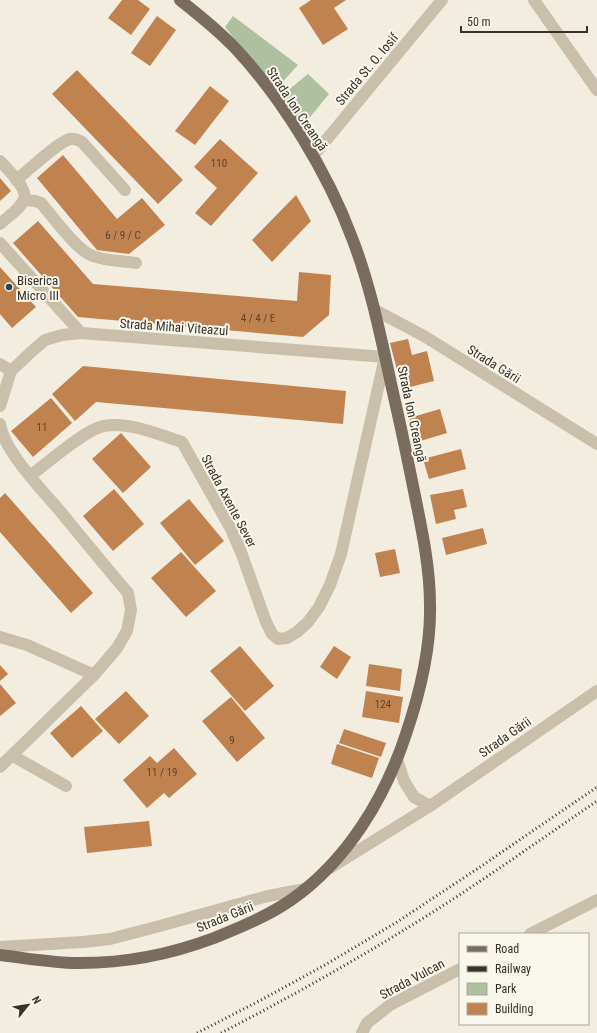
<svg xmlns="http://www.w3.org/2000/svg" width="597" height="1033" font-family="'Roboto Condensed',sans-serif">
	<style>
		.green { fill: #aec09f }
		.building { fill: #c0824f }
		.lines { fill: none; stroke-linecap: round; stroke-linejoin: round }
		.minor { stroke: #c9bfab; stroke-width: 12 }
		.major { stroke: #796c5c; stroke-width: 12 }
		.rail { stroke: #38312a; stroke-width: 3; stroke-dasharray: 1 3; stroke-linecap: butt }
		.poi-dot { fill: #214857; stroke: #f9f6eb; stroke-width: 1.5 }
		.labels { text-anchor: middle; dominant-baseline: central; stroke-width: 4; stroke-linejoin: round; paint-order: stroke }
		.number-label { font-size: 11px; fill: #5a4533 }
		.street-label { font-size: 13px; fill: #38312a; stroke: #f9f6eb }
		.poi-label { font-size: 13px; fill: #38312a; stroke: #f9f6eb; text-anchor: start }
	</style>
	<rect width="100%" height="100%" fill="#f2eddf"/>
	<!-- green -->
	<g class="green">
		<polygon points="233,16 298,65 275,90 225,27"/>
		<polygon points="308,74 329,94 302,127 280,97"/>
	</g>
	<!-- building -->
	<g class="building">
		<polygon points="122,0 138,0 150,9 131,35 108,18"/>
		<polygon points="311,0 346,0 334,8 348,29 323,45 299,8"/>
		<polygon points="157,16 176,30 150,66 131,53"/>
		<polygon points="77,70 183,180 158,204 52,94"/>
		<polygon points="210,86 229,101 195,145 175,131"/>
		<polygon points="220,139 258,173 211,226 195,213 217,188 194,167"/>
		<polygon points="63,155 117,219 142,198 165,225 129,254 97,250 37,178"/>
		<polygon points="0,178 11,191 0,201"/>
		<polygon points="296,195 311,221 272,262 252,240"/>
		<polygon points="38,221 93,284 297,301 299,272 331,275 329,315 303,337 78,317 13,243"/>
		<polygon points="0,267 36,307 12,328 0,314"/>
		<polygon points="408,339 412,355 427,351 434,381 402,389 390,343"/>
		<polygon points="83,366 346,391 343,424 96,402 75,421 52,394"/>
		<polygon points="51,398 72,423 33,457 11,431"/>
		<polygon points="440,409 447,433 417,442 409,418"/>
		<polygon points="121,433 151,467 123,493 92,459"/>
		<polygon points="461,449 466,469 429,479 423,459"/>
		<polygon points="114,489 144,524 113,551 83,516"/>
		<polygon points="463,489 467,507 454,510 456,519 436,524 430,495"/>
		<polygon points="5,493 93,593 71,613 0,532 0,498"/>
		<polygon points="189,499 224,541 195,565 160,523"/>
		<polygon points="483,528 487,544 446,555 442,538"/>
		<polygon points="395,549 400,573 380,577 375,553"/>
		<polygon points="181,552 216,591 186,617 151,578"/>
		<polygon points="240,646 274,686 245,711 210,671"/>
		<polygon points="334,646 351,657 337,679 320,667"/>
		<polygon points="369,664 402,669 400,691 366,686"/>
		<polygon points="0,665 8,674 0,681"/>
		<polygon points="0,684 16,703 0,716"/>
		<polygon points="126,691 149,716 119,744 95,719"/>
		<polygon points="366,691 403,697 399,723 362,717"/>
		<polygon points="231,697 265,738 237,762 202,721"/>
		<polygon points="81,706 103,731 72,758 50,733"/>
		<polygon points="344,729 386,743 381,757 339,743"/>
		<polygon points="337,744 379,758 372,778 331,764"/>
		<polygon points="174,748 197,774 169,798 164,793 147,808 123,780 150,756 157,763"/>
		<polygon points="149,821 152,846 87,853 84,827"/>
	</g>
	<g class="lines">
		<!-- minor -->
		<g class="minor">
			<polyline points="534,0 597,90"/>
			<polyline points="313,156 442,0"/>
			<path d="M0 161C7 169 28 188 24 199 21 209 7 217 0 224"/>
			<path d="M16 180C27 172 59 141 70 139 75 138 78 140 82 142L125 190"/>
			<path d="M24 200 35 201 41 203C53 217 77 251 93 256 106 261 122 261 136 263"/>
			<path d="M0 243 81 333 385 357 341 554 330 585 319 607 308 622 297 632 287 638 278 639 272 634 266 622 241 552 231 529 182 442C160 435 128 421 104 426 87 428 46 464 30 476"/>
			<polyline points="375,310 424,336 597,444"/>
			<polyline points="0,364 11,371"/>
			<polyline points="0,406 11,371 31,352 45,340 62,335 81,333"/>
			<path d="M0 424C4 451 42 490 60 511 83 539 105 566 128 593L131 610 127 631 117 648 94 675 0 767"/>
			<polyline points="0,637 27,645 94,675"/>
			<polyline points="13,756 66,786"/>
			<polyline points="397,759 404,781 414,797 430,806"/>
			<polyline points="330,868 430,806 597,691"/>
			<polyline points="530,934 597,900"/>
			<polyline points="0,947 83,942 110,939 156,927 268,896 305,889"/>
			<polyline points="362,1033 367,1023 390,1005 460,969"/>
		</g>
		<!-- major -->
		<path class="major" d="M0 955C24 958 48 962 72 963 120 964 169 955 214 938 241 927 268 916 291 900 347 861 385 798 406 734 420 693 431 649 430 605 430 570 423 535 416 501 409 466 402 432 394 397 382 344 372 289 352 238 328 173 282 98 235 48 218 30 199 15 180 0"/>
		<!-- rail -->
		<g class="rail">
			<polyline points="197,1033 261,1000 325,965 397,922 480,867 597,787"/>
			<path d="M221 1033C298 993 374 950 447 903 498 870 547 835 597 801"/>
		</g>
	</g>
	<!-- markers -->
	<circle class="poi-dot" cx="9" cy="287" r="4"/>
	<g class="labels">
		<!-- number labels -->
		<g class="number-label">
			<text x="219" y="163">110</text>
			<text x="123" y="235">6 / 9 / C</text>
			<text x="258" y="318">4 / 4 / E</text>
			<text x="42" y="427">11</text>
			<text x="383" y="704">124</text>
			<text x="232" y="740">9</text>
			<text x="162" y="772">11 / 19</text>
		</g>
		<!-- street labels -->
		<g class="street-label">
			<text transform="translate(367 69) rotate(-50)">Strada St. O. Iosif</text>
			<text transform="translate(297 109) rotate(56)">Strada Ion Creangă</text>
			<text transform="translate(174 327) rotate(4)">Strada Mihai Viteazul</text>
			<text transform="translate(494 364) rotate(32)">Strada Gării</text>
			<text transform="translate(412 414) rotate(78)">Strada Ion Creangă</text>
			<text transform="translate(229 501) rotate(62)">Strada Axente Sever</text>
			<text transform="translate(505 737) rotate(-35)">Strada Gării</text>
			<text transform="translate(225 917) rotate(-22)">Strada Gării</text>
			<text transform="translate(412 979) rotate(-28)">Strada Vulcan</text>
		</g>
		<!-- poi labels -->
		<g class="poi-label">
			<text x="17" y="280">Biserica<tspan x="17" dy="15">Micro III</tspan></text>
		</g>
	</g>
	<!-- legend -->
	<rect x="459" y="933" width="130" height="92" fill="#f9f6eb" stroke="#aca79e"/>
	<rect x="467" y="946" width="20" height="6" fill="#796c5c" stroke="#aca79e"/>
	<text x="495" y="953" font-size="12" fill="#38312a">Road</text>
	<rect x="467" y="966" width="20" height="6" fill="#38312a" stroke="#aca79e"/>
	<text x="495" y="973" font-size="12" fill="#38312a">Railway</text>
	<rect x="467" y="983" width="20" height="12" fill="#aec09f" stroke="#aca79e"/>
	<text x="495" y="993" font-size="12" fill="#38312a">Park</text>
	<rect x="467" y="1003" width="20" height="12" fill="#c0824f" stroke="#aca79e"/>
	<text x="495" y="1013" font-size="12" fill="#38312a">Building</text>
	<!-- north arrow -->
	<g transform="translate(28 1005) rotate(60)" stroke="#f9f6eb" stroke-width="3" paint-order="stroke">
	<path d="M0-3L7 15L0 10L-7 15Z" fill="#38312a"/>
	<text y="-6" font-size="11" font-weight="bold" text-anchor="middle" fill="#38312a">N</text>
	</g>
	<!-- scale -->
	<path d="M461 26v6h126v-6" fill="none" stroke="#38312a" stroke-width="2"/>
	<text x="467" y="26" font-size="12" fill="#38312a" stroke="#f9f6eb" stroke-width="3" paint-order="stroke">50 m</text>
</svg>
